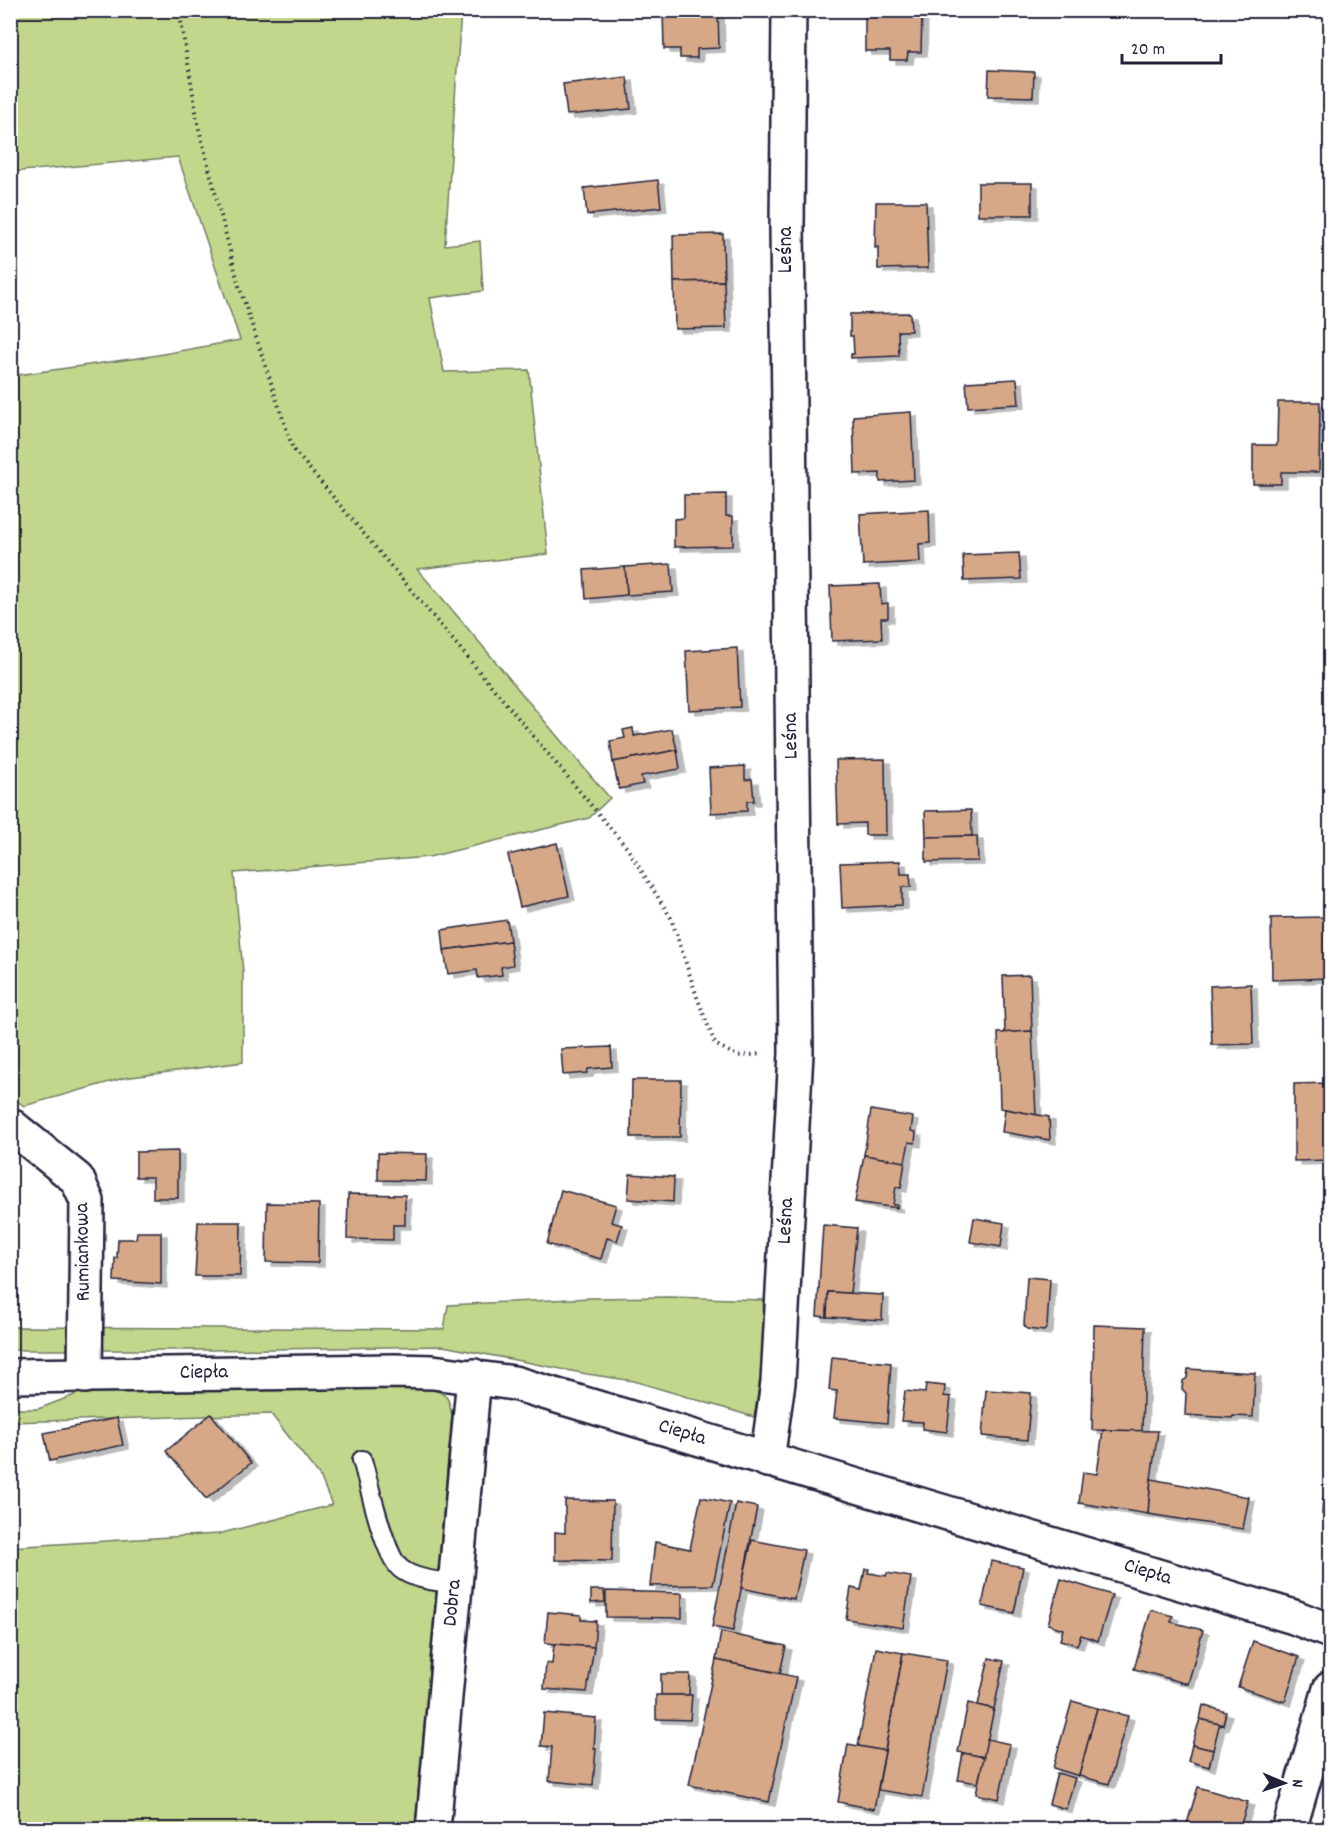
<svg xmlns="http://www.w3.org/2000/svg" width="1341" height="1840" font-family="Dekko,sans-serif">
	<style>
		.green { fill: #c2d78c; stroke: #727c64; stroke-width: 1.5 }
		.building { fill: #d6a888; stroke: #22223b; stroke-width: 1.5; filter: url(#shadow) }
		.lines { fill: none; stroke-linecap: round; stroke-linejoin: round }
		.service-casing { stroke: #22223b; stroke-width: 22 }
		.minor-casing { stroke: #22223b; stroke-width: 38 }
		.path { stroke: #22223b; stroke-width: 4; stroke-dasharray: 1.5 4.5; stroke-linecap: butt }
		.service { stroke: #fff; stroke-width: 18 }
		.minor { stroke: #fff; stroke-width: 33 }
		.labels { text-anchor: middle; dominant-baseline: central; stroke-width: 5; stroke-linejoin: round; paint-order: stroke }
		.street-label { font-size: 21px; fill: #22223b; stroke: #fff }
	</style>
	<defs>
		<filter id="shadow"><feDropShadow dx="6" dy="4" stdDeviation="0" flood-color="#0004"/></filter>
	</defs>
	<rect width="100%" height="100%" fill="#fff"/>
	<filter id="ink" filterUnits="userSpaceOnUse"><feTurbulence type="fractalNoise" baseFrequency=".0167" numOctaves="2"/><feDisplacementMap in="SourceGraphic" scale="12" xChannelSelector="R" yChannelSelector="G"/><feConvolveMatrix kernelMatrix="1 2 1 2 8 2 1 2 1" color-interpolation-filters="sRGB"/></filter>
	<g filter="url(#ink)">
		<!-- green -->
		<g class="green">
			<path d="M11 10 461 11 445 245 480 241 483 291 430 298 444 372 529 370 548 554 417 569C483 644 544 723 610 798L589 818 429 857 234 873 243 972V1062L124 1078 24 1106 10 1096 11 376 152 356 240 340 178 157 11 172Z"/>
			<polygon points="670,1297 763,1300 766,1357 754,1417 634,1381 587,1374 443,1346 212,1350 11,1350 11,1327 444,1329 448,1305 591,1298"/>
			<path d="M347 1387C368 1387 435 1380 447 1398 450 1403 451 1411 452 1416L415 1829H11L10 1547 218 1534 332 1505 321 1478 271 1414 11 1422V1409H38L85 1391Z"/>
		</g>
		<!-- building -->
		<g class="building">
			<polygon points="663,10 718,10 719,48 697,49 697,58 680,58 680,49 664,49"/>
			<polygon points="865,12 922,13 921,52 908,52 907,60 890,60 890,51 865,51"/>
			<polygon points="989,70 1034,72 1033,97 988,96"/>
			<polygon points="627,77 631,109 567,115 563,84"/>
			<polygon points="658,180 661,207 587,215 584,188"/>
			<rect x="978" y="183" width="54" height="32"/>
			<polygon points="876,202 926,202 928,268 878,269 878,247 875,248"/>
			<polygon points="723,234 724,281 674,282 673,235"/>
			<polygon points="724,281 726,328 675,329 674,282"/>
			<polygon points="910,313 911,331 898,331 899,356 851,358 851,354 854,354 853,336 850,336 850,314"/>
			<polygon points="1017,379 1019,404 968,407 966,382"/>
			<polygon points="1278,402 1320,402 1319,472 1281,472 1281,484 1253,484 1253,445 1277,445"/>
			<polygon points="911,412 914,480 880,482 880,473 855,474 853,416"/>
			<polygon points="726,494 726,516 733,516 733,546 674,547 674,519 684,518 684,495"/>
			<polygon points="929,510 930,543 919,544 920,562 863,565 860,514"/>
			<polygon points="1019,553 1021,579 964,581 963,555"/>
			<polygon points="671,564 673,592 627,595 625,567"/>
			<polygon points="625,567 627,595 586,599 584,570"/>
			<polygon points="880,584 881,604 888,603 888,618 881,618 882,639 832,641 830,586"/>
			<polygon points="737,648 740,707 689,710 686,651"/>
			<polygon points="633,728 634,736 672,729 677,750 613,762 610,741 625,738 623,730"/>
			<polygon points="677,750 680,769 641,776 643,784 619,789 613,762"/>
			<polygon points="885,759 886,835 865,835 865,823 838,824 836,760"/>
			<polygon points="745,766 745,780 752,779 754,801 747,801 747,811 711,813 709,768"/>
			<polygon points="971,810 972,836 926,837 925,811"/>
			<polygon points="977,836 978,861 926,862 926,837"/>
			<polygon points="557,843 569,896 520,907 508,855"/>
			<polygon points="900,861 901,874 910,874 911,887 902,887 902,905 842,908 840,863"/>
			<polygon points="1328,917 1330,917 1330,978 1272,980 1271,918"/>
			<polygon points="507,920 510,941 444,950 442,930"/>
			<polygon points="510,941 513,965 501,967 502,975 478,978 477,970 448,974 444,950"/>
			<polygon points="1030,975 1032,1031 1005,1033 1003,976"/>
			<polygon points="1325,978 1330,978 1330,1037 1327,1037"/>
			<polygon points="1251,984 1253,1044 1212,1045 1210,986"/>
			<polygon points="1032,1031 1036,1115 1000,1108 998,1033"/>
			<polygon points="611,1047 612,1067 588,1069 587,1073 563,1075 561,1049"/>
			<polygon points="632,1080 681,1080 680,1137 631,1137"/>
			<polygon points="1330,1083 1330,1160 1294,1161 1294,1084"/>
			<polygon points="1005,1109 1049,1117 1050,1140 1002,1132"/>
			<polygon points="871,1110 913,1117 911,1131 916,1132 915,1143 909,1142 905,1162 864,1155"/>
			<polygon points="178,1151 178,1198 153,1198 153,1177 136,1177 136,1152"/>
			<polygon points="378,1153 427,1154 426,1181 378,1180"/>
			<polygon points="864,1155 905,1162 901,1188 896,1187 893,1205 897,1205 897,1208 855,1202"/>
			<polygon points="630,1174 674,1177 673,1202 628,1199"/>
			<polygon points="561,1190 616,1205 611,1222 622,1225 617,1241 607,1238 601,1259 547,1244"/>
			<polygon points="348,1194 405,1195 405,1225 393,1225 393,1240 347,1239"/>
			<polygon points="267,1203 319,1204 318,1263 266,1262"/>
			<polygon points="974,1218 1004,1223 1001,1247 970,1242"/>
			<polygon points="198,1222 241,1222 240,1276 195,1276"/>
			<polygon points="823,1225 857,1228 850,1293 828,1292 827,1317 817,1316"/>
			<polygon points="137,1232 161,1232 161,1284 114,1281 115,1258 117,1258 118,1239 136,1239"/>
			<polygon points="1027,1277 1050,1279 1047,1327 1044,1331 1027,1329 1024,1325"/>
			<polygon points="828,1292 883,1295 882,1320 827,1317"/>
			<polygon points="1094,1325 1145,1327 1142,1431 1092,1430"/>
			<polygon points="832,1357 891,1363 887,1423 834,1418 837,1391 829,1390"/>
			<polygon points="1188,1369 1255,1373 1253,1417 1233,1416 1232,1418 1185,1415 1186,1393 1182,1389 1183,1381 1187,1378"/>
			<polygon points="926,1384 945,1386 944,1396 951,1397 947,1432 922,1429 923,1422 901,1421 905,1391 925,1393"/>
			<polygon points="986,1390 1031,1393 1027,1440 982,1436"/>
			<polygon points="211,1414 251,1463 206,1499 166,1451"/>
			<polygon points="117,1418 123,1445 50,1461 44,1433"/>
			<polygon points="1103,1430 1158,1431 1151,1479 1148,1514 1079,1503 1083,1472 1097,1474"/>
			<polygon points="1151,1479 1249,1497 1243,1529 1148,1514"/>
			<polygon points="701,1497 730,1503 713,1585 650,1586 655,1542 690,1549"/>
			<polygon points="1323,1499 1330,1500 1330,1515 1322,1514"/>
			<polygon points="565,1500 613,1501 612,1561 555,1560 555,1532 565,1533"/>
			<polygon points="736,1503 757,1507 733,1631 712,1627"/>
			<polygon points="752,1540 804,1550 794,1599 741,1588"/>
			<polygon points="991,1561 1023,1567 1014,1613 982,1606"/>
			<polygon points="865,1569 869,1569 868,1573 886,1576 887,1573 911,1577 903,1628 846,1619 851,1588 861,1590"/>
			<polygon points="1061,1579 1112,1595 1098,1641 1081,1635 1077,1645 1060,1640 1063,1629 1048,1624"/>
			<polygon points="591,1590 604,1590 605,1602 591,1603"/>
			<polygon points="606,1591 682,1593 682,1618 606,1617"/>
			<polygon points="1151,1610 1173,1616 1171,1622 1203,1630 1188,1684 1134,1669"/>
			<polygon points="548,1612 581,1615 581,1620 596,1621 594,1647 545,1643"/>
			<polygon points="721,1632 786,1646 780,1673 716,1660"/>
			<polygon points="1253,1641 1299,1657 1285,1702 1238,1687"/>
			<polygon points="554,1644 594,1647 587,1692 544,1689 546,1663 552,1664"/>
			<polygon points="876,1648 903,1653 885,1751 858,1746"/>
			<polygon points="903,1653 947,1660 922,1797 878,1790"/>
			<polygon points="989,1658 1004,1661 994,1709 978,1705"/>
			<polygon points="716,1660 796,1677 769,1802 689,1785"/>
			<polygon points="661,1674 690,1674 689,1695 661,1695"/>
			<polygon points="656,1695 692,1695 690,1720 656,1719"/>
			<polygon points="1072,1701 1097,1708 1079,1776 1053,1768"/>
			<polygon points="968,1703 994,1709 984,1757 958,1752"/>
			<polygon points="1203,1705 1226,1712 1223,1725 1200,1719"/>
			<polygon points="1097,1708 1128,1716 1109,1784 1079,1776"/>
			<polygon points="544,1713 596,1718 594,1748 596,1748 593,1785 549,1781 552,1747 541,1746"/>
			<polygon points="1200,1719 1223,1725 1219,1726 1213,1750 1192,1745"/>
			<polygon points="987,1739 1010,1744 999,1799 976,1794"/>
			<polygon points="848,1744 885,1751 874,1809 838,1802"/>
			<polygon points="1192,1745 1213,1750 1209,1767 1188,1761"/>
			<polygon points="963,1753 984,1757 978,1783 958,1780"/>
			<polygon points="1057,1773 1075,1778 1066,1809 1049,1804"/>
			<polygon points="1198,1787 1248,1802 1239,1830 1185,1830"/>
			<polygon points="534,1826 573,1830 534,1830"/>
		</g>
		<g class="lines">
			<defs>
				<path id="service" d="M362 1460C369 1483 384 1556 401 1569 415 1580 439 1581 455 1584"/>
				<g id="minor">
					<polyline points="10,1125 77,1179 87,1201 85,1376"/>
					<path id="s1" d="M10 1376 394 1371 433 1372 514 1383 1294 1617 1330 1631"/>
					<path id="s2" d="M767 1460 778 1382 796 1053 787 227 789 10"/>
					<path id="s3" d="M433 1830 474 1376"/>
					<polyline points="1289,1830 1330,1689"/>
				</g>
			</defs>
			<!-- service casing -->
			<use href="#service" class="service-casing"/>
			<!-- minor casing -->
			<use href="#minor" class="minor-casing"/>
			<!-- path -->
			<polyline class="path" points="179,10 199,129 239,286 293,449 627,848 671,918 697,997 715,1044 737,1056 763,1054"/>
			<!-- service -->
			<use href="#service" class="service"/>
			<!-- minor -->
			<use href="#minor" class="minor"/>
		</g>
	</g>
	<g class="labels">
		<!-- street labels -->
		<g class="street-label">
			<text transform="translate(787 250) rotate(-90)">Leśna</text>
			<text transform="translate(792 736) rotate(-91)">Leśna</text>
			<text stroke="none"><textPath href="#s2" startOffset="240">Leśna</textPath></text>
			<text transform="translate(84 1252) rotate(-91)">Rumiankowa</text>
			<text stroke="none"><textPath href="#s1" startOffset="194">Ciepła</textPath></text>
			<text stroke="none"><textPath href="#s1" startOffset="680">Ciepła</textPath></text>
			<text stroke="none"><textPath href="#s1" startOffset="1166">Ciepła</textPath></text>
			<text stroke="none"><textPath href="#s3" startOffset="228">Dobra</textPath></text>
		</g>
	</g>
	<!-- margin -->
	<rect width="1341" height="1840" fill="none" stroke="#fff" stroke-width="36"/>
	<rect x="18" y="18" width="1305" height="1804" fill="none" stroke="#22223b" stroke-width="2" filter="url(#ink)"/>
	<!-- north arrow -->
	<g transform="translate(1284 1783) rotate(92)" stroke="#ffffff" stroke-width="4.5" paint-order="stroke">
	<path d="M0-4.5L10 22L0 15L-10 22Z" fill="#22223b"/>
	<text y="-9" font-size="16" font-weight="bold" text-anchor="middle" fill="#22223b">N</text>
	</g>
	<!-- scale -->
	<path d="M1122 54v9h99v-9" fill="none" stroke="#22223b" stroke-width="3"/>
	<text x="1131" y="54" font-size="18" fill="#22223b" stroke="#ffffff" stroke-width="4.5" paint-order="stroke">20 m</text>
</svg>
